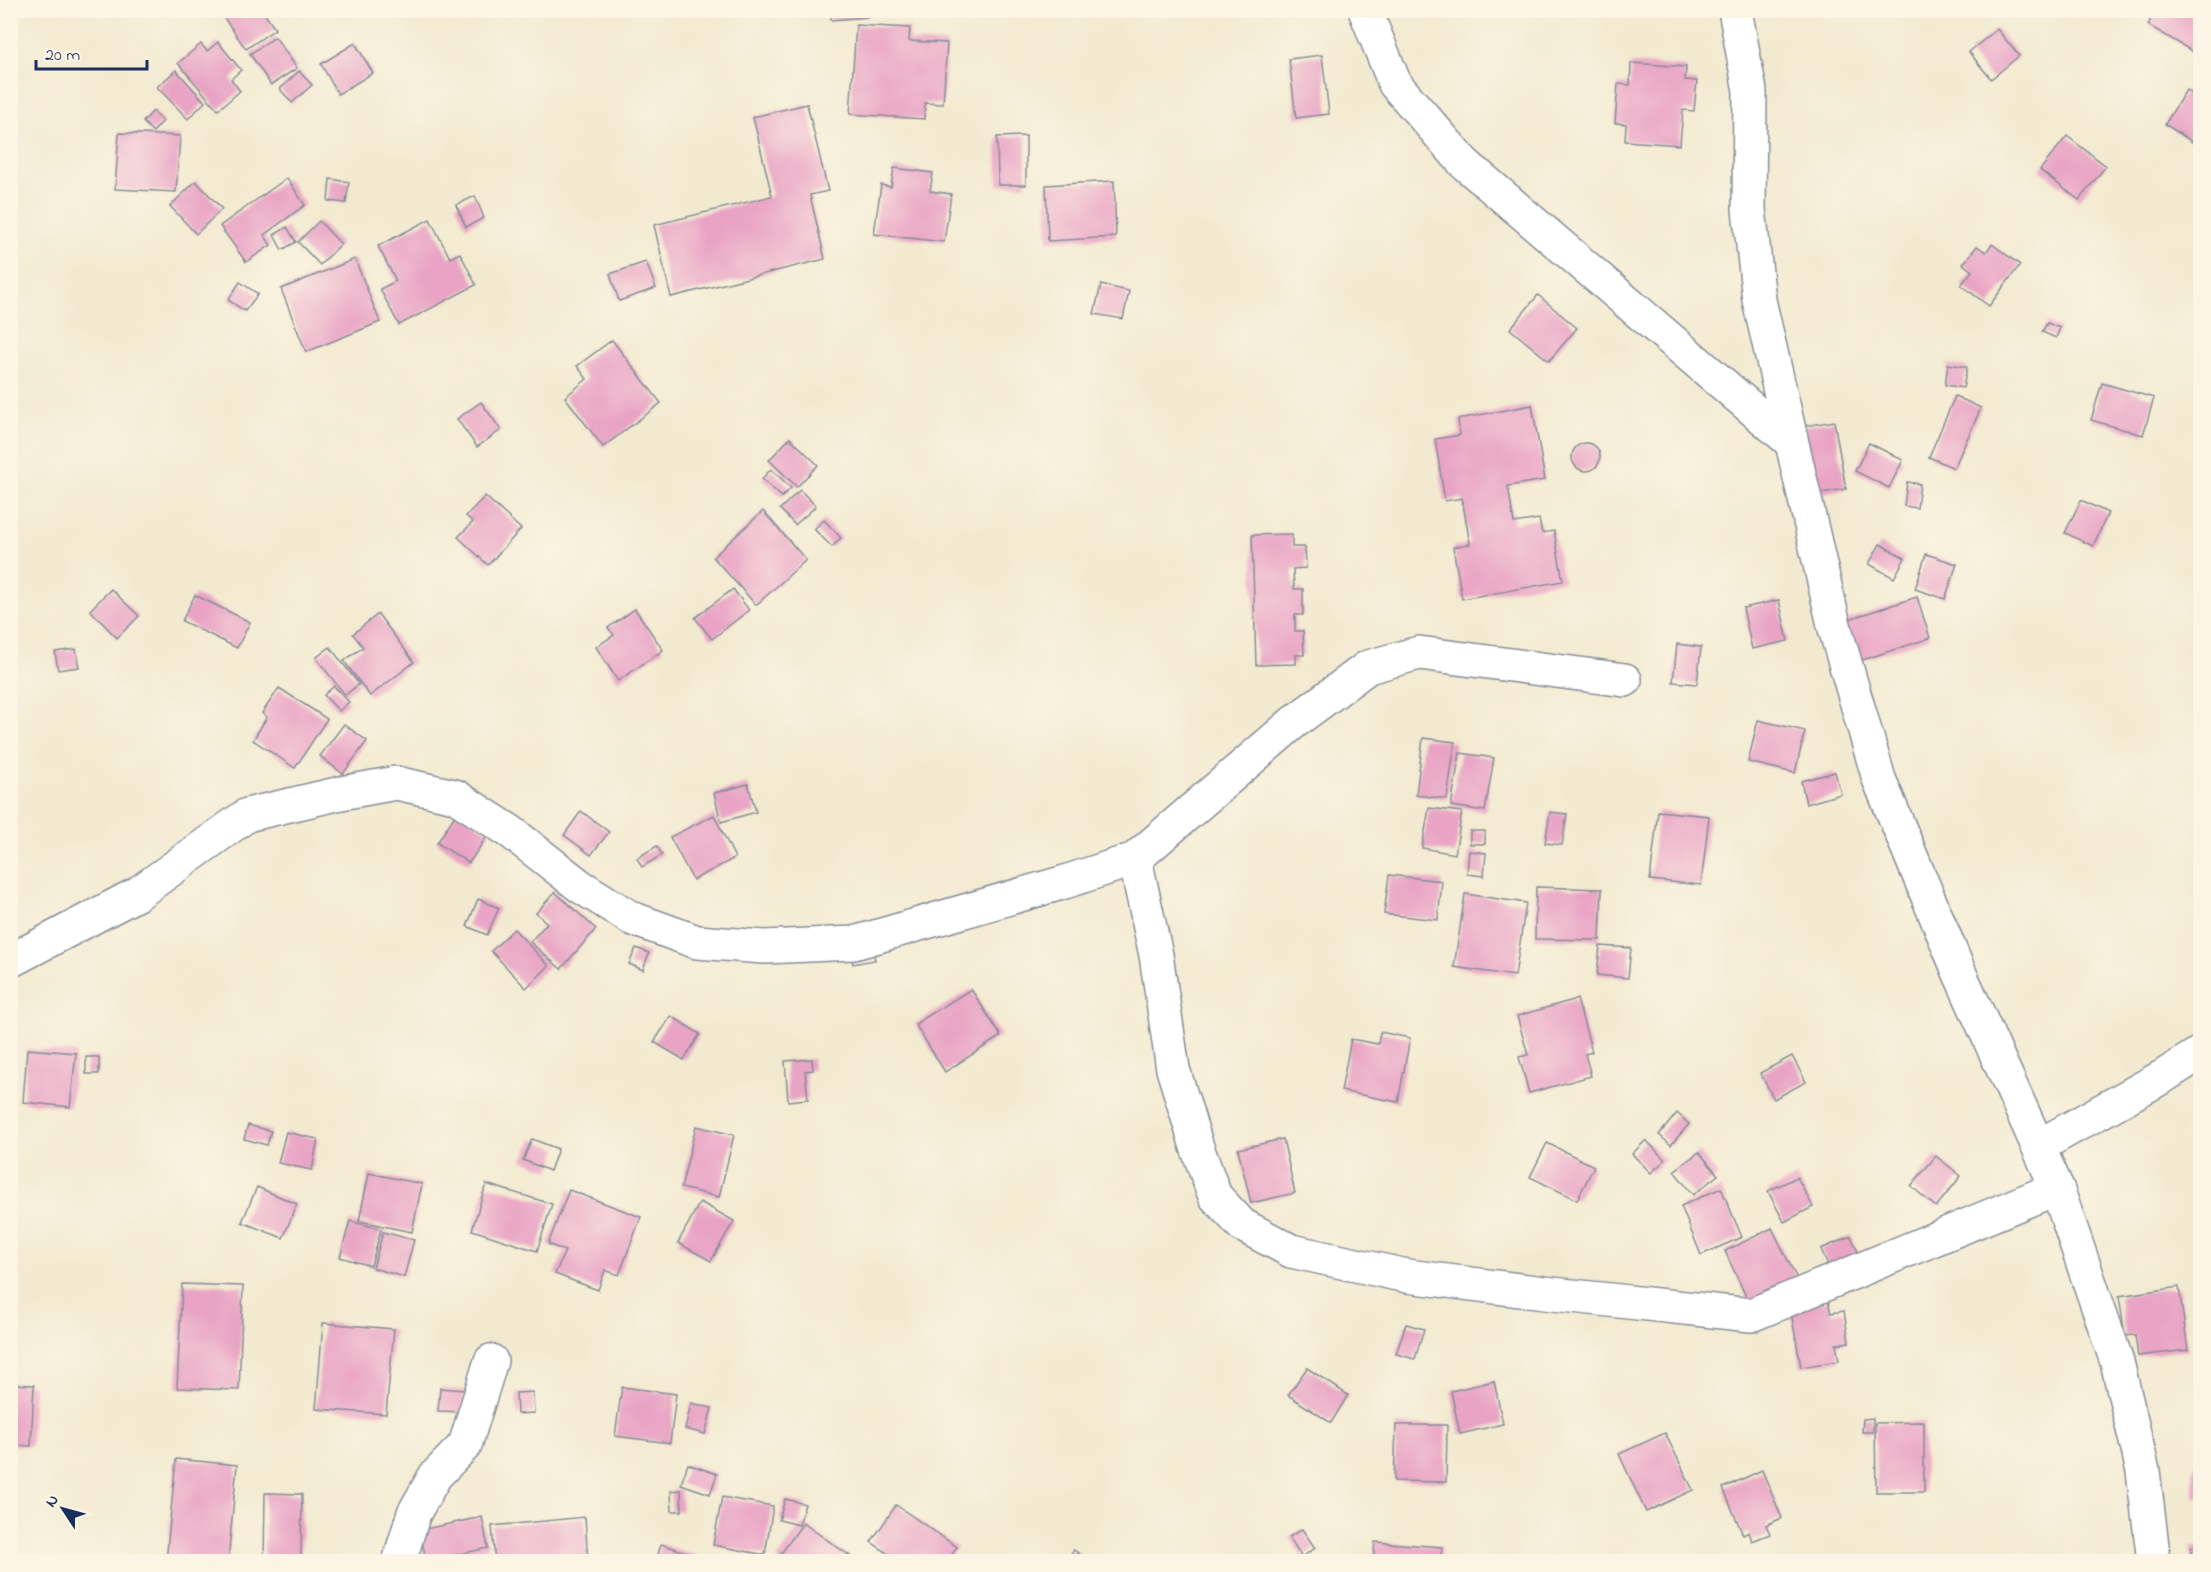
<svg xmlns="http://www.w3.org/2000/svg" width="2211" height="1572" font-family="'Indie Flower',sans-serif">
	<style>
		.building { fill: #e9a4c5 }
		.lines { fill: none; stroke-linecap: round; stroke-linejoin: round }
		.street-casing { stroke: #868c97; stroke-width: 36 }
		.street { stroke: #fff; stroke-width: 33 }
	</style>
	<rect width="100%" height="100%" fill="#fcf5e5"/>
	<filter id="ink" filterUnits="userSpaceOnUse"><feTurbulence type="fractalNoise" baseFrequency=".0167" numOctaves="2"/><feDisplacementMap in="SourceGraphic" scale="12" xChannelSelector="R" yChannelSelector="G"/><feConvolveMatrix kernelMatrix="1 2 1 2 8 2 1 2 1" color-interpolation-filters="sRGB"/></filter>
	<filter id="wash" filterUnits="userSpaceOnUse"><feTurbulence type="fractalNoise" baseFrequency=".008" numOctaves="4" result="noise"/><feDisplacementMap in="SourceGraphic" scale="24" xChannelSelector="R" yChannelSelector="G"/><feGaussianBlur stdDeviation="1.35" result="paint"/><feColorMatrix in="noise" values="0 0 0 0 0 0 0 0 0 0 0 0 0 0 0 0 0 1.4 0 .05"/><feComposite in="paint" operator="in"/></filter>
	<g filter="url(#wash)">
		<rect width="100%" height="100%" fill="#f2ead0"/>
		<g id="blocks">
			<!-- building -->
			<g class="building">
				<polygon points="221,10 262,10 275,29 246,49 220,12"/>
				<polygon points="831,10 867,10 867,17 831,20"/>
				<polygon points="2156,10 2200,10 2200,56 2148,25"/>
				<polygon points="856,25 910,28 909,41 947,43 943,104 925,103 924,119 850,114"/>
				<polygon points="1997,29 2019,56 1991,79 1969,52"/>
				<polygon points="275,37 297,68 271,85 250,54"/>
				<polygon points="218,42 241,70 231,79 240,91 218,110 178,63 201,44 207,51"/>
				<polygon points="355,43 373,73 338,94 321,64"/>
				<polygon points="1322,55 1329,114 1296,118 1289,59"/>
				<polygon points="1631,63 1686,67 1685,80 1697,81 1694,111 1683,110 1680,145 1625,141 1626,124 1615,123 1618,84 1630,85"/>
				<polygon points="176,70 205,102 188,119 157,87"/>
				<polygon points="299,71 312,85 292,103 280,89"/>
				<polygon points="2186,90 2200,99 2200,147 2165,124"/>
				<polygon points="807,104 828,191 810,195 825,259 671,297 654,225 772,196 753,117"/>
				<polygon points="153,111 163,121 153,132 143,122"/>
				<polygon points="119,133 180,136 176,192 115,189"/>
				<polygon points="1026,136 1026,185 998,185 997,137"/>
				<polygon points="2067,136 2106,166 2079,200 2040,170"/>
				<polygon points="894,168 933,173 930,191 951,194 944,242 874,234 881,185 891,187"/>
				<polygon points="287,178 305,205 264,235 271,245 246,262 220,226"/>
				<polygon points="330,179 349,182 346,203 328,201"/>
				<polygon points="196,181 222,209 196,234 170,206"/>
				<polygon points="1114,181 1116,237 1048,241 1046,185"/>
				<polygon points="475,196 484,218 466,227 456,205"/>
				<polygon points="430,219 450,258 460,253 476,285 399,325 380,289 396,281 378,246"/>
				<polygon points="319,221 341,244 320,265 298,242"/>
				<polygon points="287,227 296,242 282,250 274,235"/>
				<polygon points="1992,244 2020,265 1989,306 1961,285 1972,271 1963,264 1977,246 1986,252"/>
				<polygon points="355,259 380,322 306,352 281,289"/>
				<polygon points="646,262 656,288 619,301 610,274"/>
				<polygon points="240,282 258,294 245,311 228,300"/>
				<polygon points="1101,285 1129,291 1123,319 1094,314"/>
				<polygon points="1538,295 1577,328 1549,361 1510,329"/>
				<polygon points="2047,323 2060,328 2056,338 2042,332"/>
				<polygon points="612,340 661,403 603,447 565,397 587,379 577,366"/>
				<polygon points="1948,364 1967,367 1963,388 1945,385"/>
				<polygon points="2102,383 2154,398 2143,435 2091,420"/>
				<polygon points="1955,396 1981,408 1954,468 1929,457"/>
				<polygon points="481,402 501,430 477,447 457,419"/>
				<polygon points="1532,405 1545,480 1508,486 1514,523 1539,519 1542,533 1554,531 1563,581 1462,599 1453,547 1470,544 1462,498 1445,501 1435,439 1460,435 1458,419"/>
				<polygon points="1834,421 1846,489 1814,494 1792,428"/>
				<polygon points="790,438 818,465 797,487 769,460"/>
				<circle cx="1586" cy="457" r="14"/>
				<polygon points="1869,443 1903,460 1889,488 1855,471"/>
				<polygon points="771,469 791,488 782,497 762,479"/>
				<polygon points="1907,482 1920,484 1917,508 1904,506"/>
				<polygon points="800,490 816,506 795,525 780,509"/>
				<polygon points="485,496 521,529 488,565 458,537 473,522 466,516"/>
				<polygon points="2081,500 2108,513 2093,546 2065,533"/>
				<polygon points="763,511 806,560 756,605 713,557"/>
				<polygon points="824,520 841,538 832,547 814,529"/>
				<polygon points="1292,534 1292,547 1305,547 1306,568 1293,569 1294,589 1303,589 1303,615 1295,615 1295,631 1303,631 1304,655 1296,655 1296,664 1256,665 1252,535"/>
				<polygon points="1880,544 1905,558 1894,578 1869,564"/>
				<polygon points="1926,554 1957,564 1945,599 1915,589"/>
				<polygon points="111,589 139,616 117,638 90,610"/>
				<polygon points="733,589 749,610 712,639 695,618"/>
				<polygon points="195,595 250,622 237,648 182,621"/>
				<polygon points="1917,597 1930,638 1856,662 1843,621"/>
				<polygon points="1779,600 1788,641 1752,649 1743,608"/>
				<polygon points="635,609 663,650 618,681 596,647 614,635 608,628"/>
				<polygon points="378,614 414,662 370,696 344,661 363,647 353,634"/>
				<polygon points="1677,644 1701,647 1697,684 1673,682"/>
				<polygon points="330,647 359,684 345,695 316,658"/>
				<polygon points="76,649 79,667 58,670 55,652"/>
				<polygon points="334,686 349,702 339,711 324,695"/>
				<polygon points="279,688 327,719 295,768 253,740 267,717 262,713"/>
				<polygon points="1758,720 1805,731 1795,773 1748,762"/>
				<polygon points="344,724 367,741 343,774 320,756"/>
				<polygon points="1423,738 1455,742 1447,799 1416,795"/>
				<polygon points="1460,753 1494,758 1485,811 1451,806"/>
				<polygon points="1835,772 1841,794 1806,804 1801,781"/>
				<polygon points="748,784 756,812 721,822 714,793"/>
				<polygon points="1429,808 1462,812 1455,854 1422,848"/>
				<polygon points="581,811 609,832 591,855 564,835"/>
				<polygon points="1658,811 1709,816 1701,885 1650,880"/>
				<polygon points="457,812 490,832 469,863 437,843"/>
				<polygon points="1550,812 1567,814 1562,845 1545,843"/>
				<polygon points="714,815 735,858 693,880 670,837"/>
				<rect x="1470" y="831" width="15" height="13"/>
				<polygon points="657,846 662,855 642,867 637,858"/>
				<polygon points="1469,851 1486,853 1484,876 1467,874"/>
				<polygon points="1389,875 1442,881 1438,920 1384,914"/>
				<polygon points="1536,887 1602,889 1600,940 1535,939"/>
				<polygon points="555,892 596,929 561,969 530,942 547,923 536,913"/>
				<polygon points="1465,894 1526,903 1515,976 1454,967"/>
				<polygon points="478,899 499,908 487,935 467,926"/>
				<polygon points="514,929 549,966 526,988 491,951"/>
				<polygon points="872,946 875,960 853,964 850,950"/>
				<polygon points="1600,946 1631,948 1628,978 1597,975"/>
				<polygon points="636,948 649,953 643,970 629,964"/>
				<polygon points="971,989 1001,1036 945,1072 915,1024"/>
				<polygon points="1577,999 1592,1052 1585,1054 1591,1076 1529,1093 1519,1057 1528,1055 1517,1016"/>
				<polygon points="671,1016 700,1034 684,1060 654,1042"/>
				<polygon points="1380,1032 1410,1038 1398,1102 1341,1091 1351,1039 1378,1044"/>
				<polygon points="27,1049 76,1053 70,1107 23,1102"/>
				<polygon points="1792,1056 1806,1082 1774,1099 1760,1073"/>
				<rect x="86" y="1057" width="13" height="17"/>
				<polygon points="812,1059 813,1070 805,1071 808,1099 788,1101 785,1061"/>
				<polygon points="1677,1113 1689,1124 1671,1145 1659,1135"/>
				<polygon points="248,1125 271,1131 267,1145 244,1139"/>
				<polygon points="696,1126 734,1135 719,1197 681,1188"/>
				<polygon points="286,1132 318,1139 312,1170 278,1163"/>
				<polygon points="532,1139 558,1149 550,1171 523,1160"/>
				<polygon points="1283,1139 1295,1193 1251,1203 1238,1149"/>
				<polygon points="1646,1140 1665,1160 1651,1173 1632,1154"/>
				<polygon points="1547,1143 1594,1166 1577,1200 1530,1177"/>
				<polygon points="1699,1152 1718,1175 1693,1195 1674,1171"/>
				<polygon points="1936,1156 1961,1176 1936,1207 1911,1186"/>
				<polygon points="369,1173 422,1184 412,1232 359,1221"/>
				<polygon points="1797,1177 1813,1207 1784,1222 1768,1191"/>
				<polygon points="486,1184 552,1204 537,1251 472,1230"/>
				<polygon points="257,1187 297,1204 283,1238 242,1222"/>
				<polygon points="1721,1188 1742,1237 1701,1255 1681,1206"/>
				<polygon points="569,1190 641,1217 619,1275 605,1270 598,1290 555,1274 565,1251 548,1244"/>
				<polygon points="700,1202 734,1221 711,1261 678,1243"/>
				<polygon points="350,1221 381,1229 371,1266 340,1257"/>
				<polygon points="1772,1228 1797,1279 1749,1303 1725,1251"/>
				<polygon points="383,1232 414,1240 404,1277 373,1268"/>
				<polygon points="1851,1236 1862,1261 1832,1274 1821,1249"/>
				<polygon points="182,1284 243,1286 239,1390 177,1388"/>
				<polygon points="2179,1287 2188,1350 2138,1356 2135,1335 2125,1336 2119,1296"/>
				<polygon points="1828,1301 1831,1313 1844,1311 1849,1342 1836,1344 1839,1361 1801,1367 1790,1307"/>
				<polygon points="323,1323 394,1329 386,1414 316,1409"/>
				<polygon points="1406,1324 1424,1329 1415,1359 1396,1354"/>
				<polygon points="1307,1368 1348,1395 1331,1423 1288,1395"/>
				<polygon points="1494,1381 1503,1424 1460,1434 1451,1391"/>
				<polygon points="10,1384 34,1385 31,1446 10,1445"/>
				<polygon points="622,1387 676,1394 670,1443 615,1436"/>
				<polygon points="440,1388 465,1390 463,1412 438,1411"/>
				<polygon points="533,1392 534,1413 517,1414 516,1393"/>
				<polygon points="691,1403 712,1408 705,1434 685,1429"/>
				<polygon points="1873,1418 1873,1432 1862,1432 1863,1419"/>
				<polygon points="1924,1422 1924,1492 1876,1492 1875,1423"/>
				<polygon points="1396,1425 1447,1425 1446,1482 1394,1481"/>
				<polygon points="1665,1433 1693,1490 1646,1512 1619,1454"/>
				<polygon points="176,1459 237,1465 228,1562 166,1562"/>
				<polygon points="688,1464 717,1474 710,1494 681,1484"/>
				<polygon points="2200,1467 2200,1497 2194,1497 2193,1468"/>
				<polygon points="1762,1470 1782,1518 1766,1525 1770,1534 1752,1541 1749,1532 1743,1535 1723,1488"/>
				<polygon points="681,1490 682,1511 672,1511 671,1491"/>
				<polygon points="265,1493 302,1494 301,1562 264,1562"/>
				<polygon points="722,1497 773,1506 765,1555 713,1545"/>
				<polygon points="785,1499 805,1504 799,1525 779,1520"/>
				<polygon points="896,1505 957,1547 947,1562 888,1562 892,1556 871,1542"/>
				<polygon points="482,1517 488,1548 426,1561 420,1530"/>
				<polygon points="585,1517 588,1562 545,1562 544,1557 495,1562 492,1526"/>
				<polygon points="803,1523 850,1556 846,1562 780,1562 777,1559"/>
				<polygon points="1302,1529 1315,1548 1302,1557 1289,1537"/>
				<polygon points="1375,1542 1442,1547 1440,1562 1373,1562"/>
				<polygon points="661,1544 713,1561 713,1562 656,1562"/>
				<rect x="2191" y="1547" width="9" height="15"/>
				<polygon points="1074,1550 1090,1562 1066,1562"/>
			</g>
		</g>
	</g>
	<g filter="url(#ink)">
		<use href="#blocks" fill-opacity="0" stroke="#868c97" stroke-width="1.5"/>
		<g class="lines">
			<defs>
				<g id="street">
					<polyline points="1365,10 1395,84 1465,164 1791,442"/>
					<polyline points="1735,10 1750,91 1749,209 1759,300 1834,625 1879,779 1960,974 2057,1188 2117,1362 2143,1471 2154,1562"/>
					<polyline points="1135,859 1156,955 1173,1069 1197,1147 1215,1196 1242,1225 1291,1251 1407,1276 1553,1294 1751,1315 2057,1188"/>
					<polyline points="10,961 137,894 247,815 341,793 396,783 455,796 511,832 580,886 631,918 697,942 764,947 854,943 1065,882 1135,859 1294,722 1368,667 1419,653 1625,680"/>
					<polyline points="2039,1146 2164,1076 2200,1053"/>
					<polyline points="399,1562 414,1513 435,1476 465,1445 491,1361"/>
				</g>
			</defs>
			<!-- street casing -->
			<use href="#street" class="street-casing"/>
			<!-- street -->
			<use href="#street" class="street"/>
		</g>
	</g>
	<!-- margin -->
	<rect width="2211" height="1572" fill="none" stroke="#fcf5e5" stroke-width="36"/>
	<!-- north arrow -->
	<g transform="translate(63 1509) rotate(306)" stroke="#fcf5e5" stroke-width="4.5" paint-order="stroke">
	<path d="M0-4.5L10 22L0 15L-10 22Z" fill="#1b2f5e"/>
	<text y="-9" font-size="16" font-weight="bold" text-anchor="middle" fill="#1b2f5e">N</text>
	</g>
	<!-- scale -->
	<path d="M36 60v9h111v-9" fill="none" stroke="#1b2f5e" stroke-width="3"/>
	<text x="45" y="60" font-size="18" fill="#1b2f5e" stroke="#fcf5e5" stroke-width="4.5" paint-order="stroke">20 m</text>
</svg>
